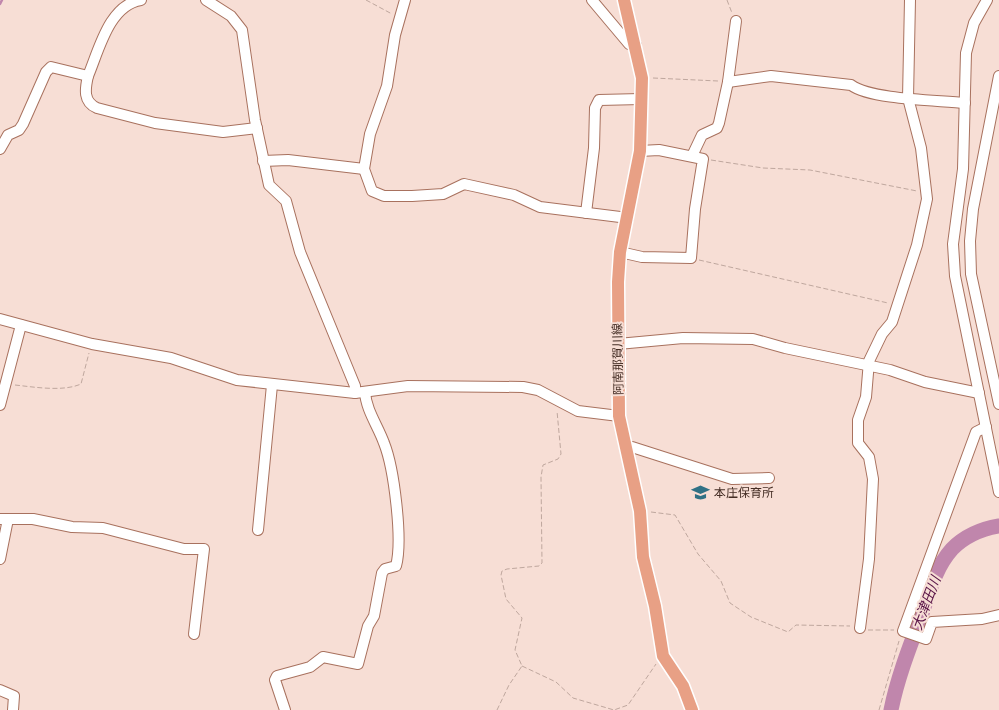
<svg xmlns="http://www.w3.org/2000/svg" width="999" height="710" font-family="Roboto,'Noto Sans JP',sans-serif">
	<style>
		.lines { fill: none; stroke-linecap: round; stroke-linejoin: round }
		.stream { stroke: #c086ac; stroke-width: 2.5 }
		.river { stroke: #c086ac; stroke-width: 15 }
		.minor-casing { stroke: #a8715e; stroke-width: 12 }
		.major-casing { stroke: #fff; stroke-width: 15 }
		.path { stroke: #bfa79e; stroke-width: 1; stroke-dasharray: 5 2.5; stroke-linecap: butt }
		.minor { stroke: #fff; stroke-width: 10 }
		.major { stroke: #e8a085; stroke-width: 12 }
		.labels { text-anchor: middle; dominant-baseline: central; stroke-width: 4; stroke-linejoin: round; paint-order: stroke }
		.street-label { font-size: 12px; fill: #442d24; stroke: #f7ded5 }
		.poi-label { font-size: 12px; fill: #442d24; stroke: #f7ded5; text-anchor: start }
		.water-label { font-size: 14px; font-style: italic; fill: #591447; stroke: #f7ded5 }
	</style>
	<rect width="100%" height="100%" fill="#f7ded5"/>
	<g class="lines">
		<!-- stream -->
		<polyline class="stream" points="0,4 2,0"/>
		<!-- river -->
		<path class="river" d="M891 710C897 680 908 651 919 622 928 597 934 569 952 549 965 536 981 529 999 526"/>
		<defs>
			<g id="minor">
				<polyline points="206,0 231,16 242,30 255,120 269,185 286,201 300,252 355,386 355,393"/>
				<polyline points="405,0 395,35 387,86 370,134 364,169 372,191 384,196 412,196 443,194 464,184 514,195 540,207 628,218"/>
				<polyline points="592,0 629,44 636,45"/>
				<polyline points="987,0 974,23 966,53 963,169 953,244 955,276 999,492"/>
				<path d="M88 76C85 89 83 102 97 108L155 123 223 132 257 128"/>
				<polyline points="999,76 973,209 970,241 971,274 999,404"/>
				<path d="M728 82 771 76 851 85C872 100 937 100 965 103"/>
				<path d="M0 149 8 135 19 130 23 124 46 72 51 67 88 76C99 50 109 5 141 0"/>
				<polyline points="692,156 702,135 717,128 719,123 728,82 736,21"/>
				<polyline points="263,161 288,160 364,169"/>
				<polyline points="586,213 594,148 595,108 599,100 641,99"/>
				<polyline points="620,252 642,257 691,258 695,209 703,159 659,150 640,151"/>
				<polyline points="0,319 92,344 171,358 237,380 355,393 408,386 523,387 538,390 578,411 619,416"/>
				<polyline points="618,344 683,338 753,339 785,348 890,370 925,382 979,393"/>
				<polyline points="0,405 21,325"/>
				<polyline points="986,427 976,432 903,631 926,639 932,622 982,619 999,615"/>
				<polyline points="626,449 632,447 732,479 769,478"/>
				<polyline points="0,519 8,519 0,559"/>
				<polyline points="8,519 33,519 72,527 103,528 184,549 204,549 194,634"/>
				<polyline points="258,530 272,385"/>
				<polyline points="860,628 869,559 873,479 869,457 858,443 858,420 866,397 869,361 882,334 892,322 917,245 927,199 921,148 908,98 910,0"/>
				<polyline points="0,690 14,696 13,710"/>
				<path d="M285 710 275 680 277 676 310 667 323 657 358 664 368 626 374 616 382 573 385 569 396 566C403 540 394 468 384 443 378 426 366 410 365 392"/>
			</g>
			<polyline id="major" points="624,0 642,78 640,151 620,252 618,282 619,416 640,511 643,557 655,606 663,656 683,686 692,710"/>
		</defs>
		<!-- minor casing -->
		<use href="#minor" class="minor-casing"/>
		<!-- major casing -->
		<use href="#major" class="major-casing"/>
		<!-- path -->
		<g class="path">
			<polyline points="366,0 392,14"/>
			<polyline points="727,0 732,13"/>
			<polyline points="653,78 718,81"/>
			<polyline points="711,160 763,168 810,170 917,191"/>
			<polyline points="699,260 888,303"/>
			<path d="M15 385C34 387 63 392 81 384L89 353"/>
			<polyline points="651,512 675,515 698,554 721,581 730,603 751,617 788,632 796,625 850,626"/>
			<polyline points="868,630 894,630"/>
			<polyline points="522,666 556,682 573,698 614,710 628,705 656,664"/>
			<polyline points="497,710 509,685 522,666 515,650 522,618 506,599 501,575 502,571 507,569 539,566 542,563 541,477 543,465 558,459 561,454 557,411"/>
			<polyline points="879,710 899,641"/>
		</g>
		<!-- minor -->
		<use href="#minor" class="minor"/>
		<!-- major -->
		<use href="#major" class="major"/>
	</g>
	<!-- icons -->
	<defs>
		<symbol id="school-bare" viewBox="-9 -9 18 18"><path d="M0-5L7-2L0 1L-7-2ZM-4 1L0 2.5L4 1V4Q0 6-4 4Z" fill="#307185" stroke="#f7ded5" stroke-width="2.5" paint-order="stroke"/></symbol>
	</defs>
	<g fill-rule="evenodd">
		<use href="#school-bare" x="688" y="480" width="25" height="25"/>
	</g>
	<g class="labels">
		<!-- street labels -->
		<g class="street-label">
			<text transform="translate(618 359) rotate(-91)">阿南那賀川線</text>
		</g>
		<!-- poi labels -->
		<g class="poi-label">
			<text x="714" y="493">本庄保育所</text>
		</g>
		<!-- water labels -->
		<g class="water-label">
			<text transform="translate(926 603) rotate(-69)">大津田川</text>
		</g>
	</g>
</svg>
